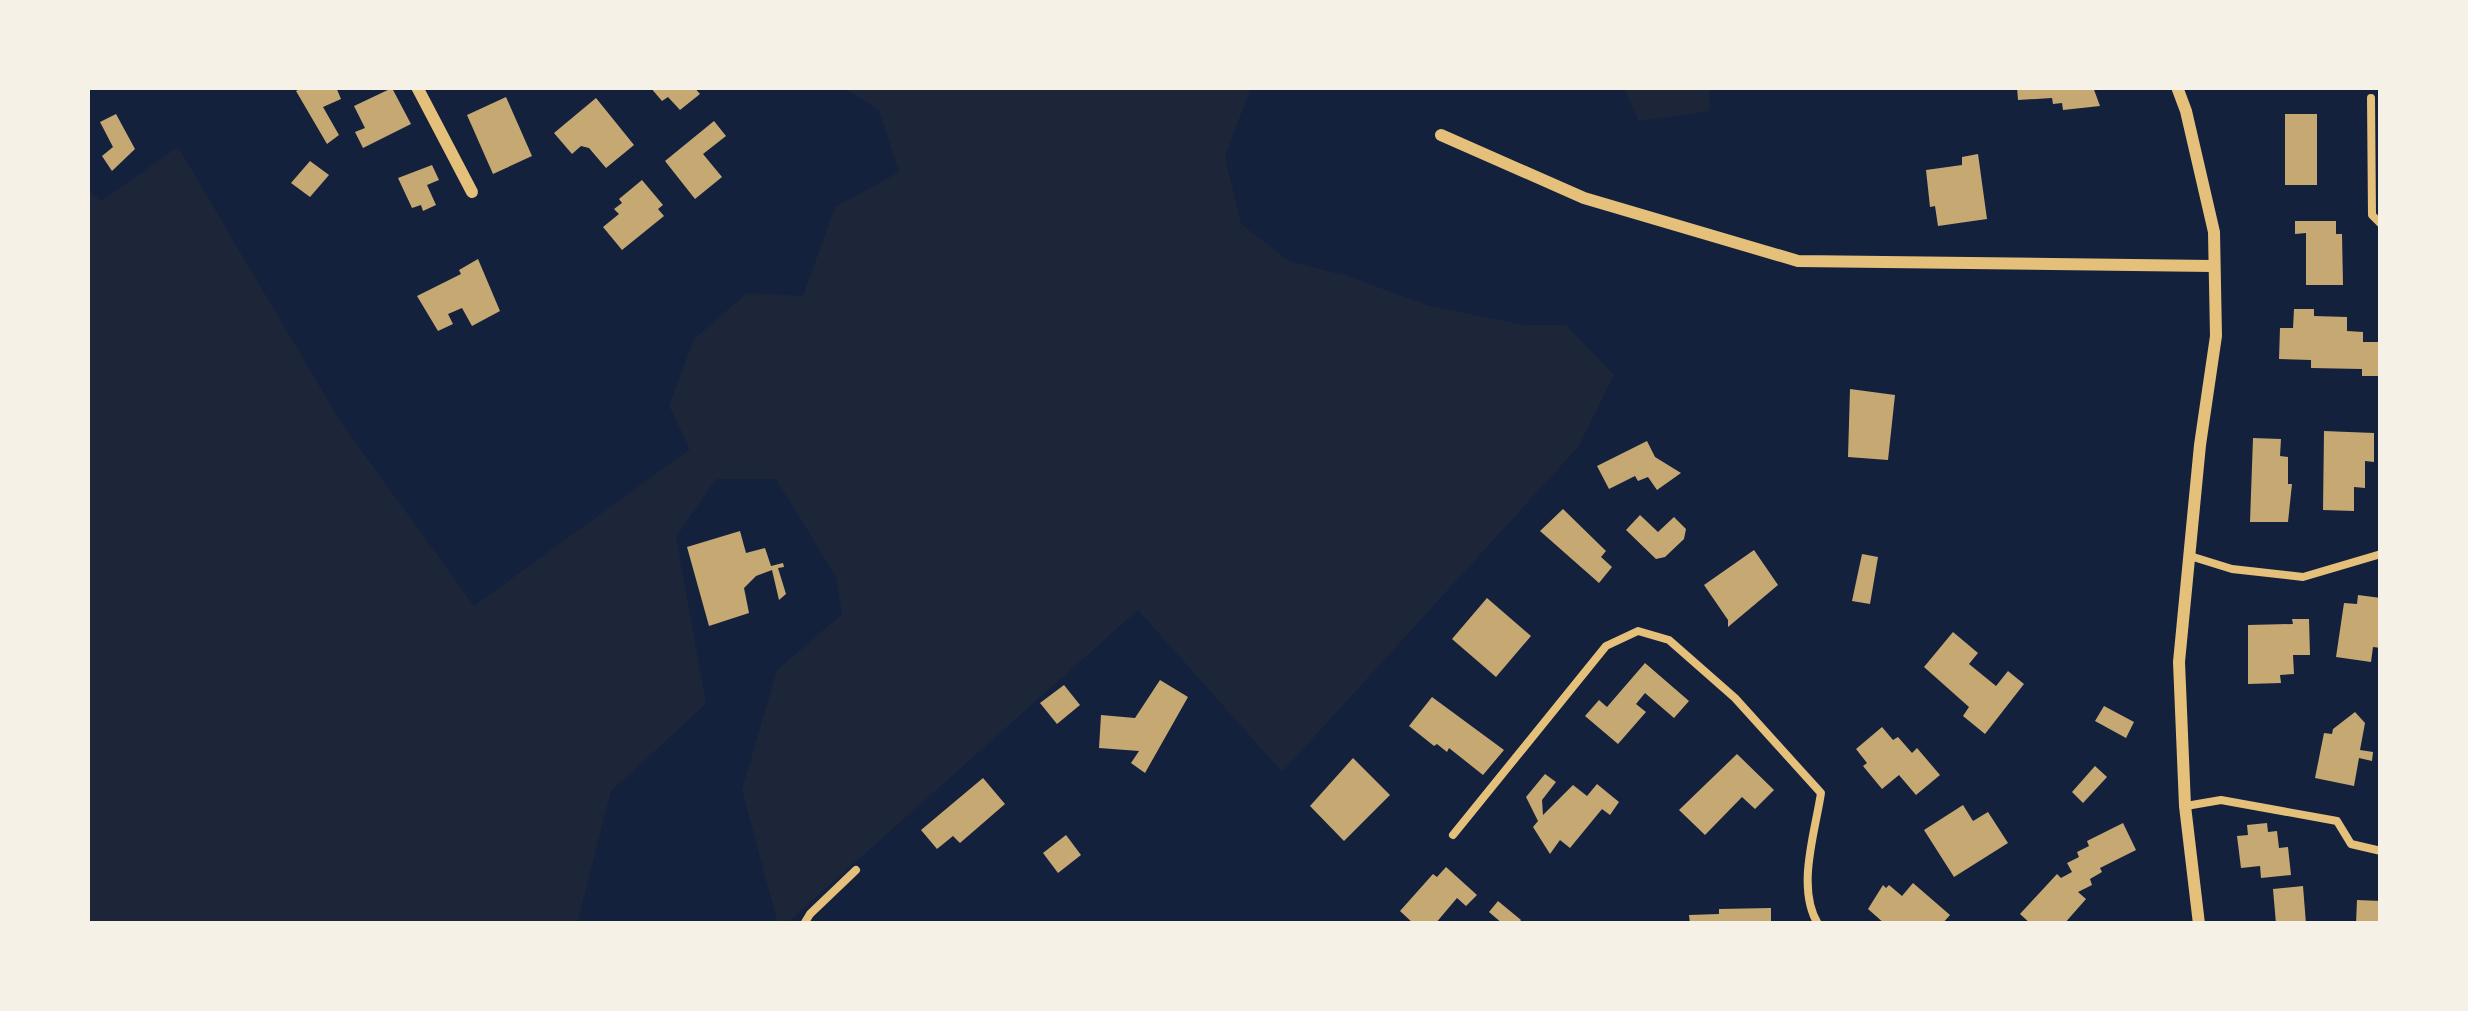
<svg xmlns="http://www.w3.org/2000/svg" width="2468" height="1011" font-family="'Archivo Narrow',sans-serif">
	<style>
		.green { fill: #1d2539 }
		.building { fill: #c6a872 }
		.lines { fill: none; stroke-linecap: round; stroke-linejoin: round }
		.service { stroke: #e5c07b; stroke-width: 8 }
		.minor { stroke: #e5c07b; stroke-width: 12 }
	</style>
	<rect width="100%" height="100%" fill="#14213d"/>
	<!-- green -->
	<g class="green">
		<polygon points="842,87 1251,87 1225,157 1241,224 1289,261 1347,276 1430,306 1524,325 1566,325 1614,375 1579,446 1282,772 1138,610 786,924 778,924 742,790 777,670 842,614 836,577 776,479 716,479 676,537 706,704 611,791 577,924 87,924 87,189 101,201 178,147 340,421 474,606 690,449 669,406 694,339 747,293 803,296 835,207 899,172 879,110"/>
		<polygon points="1623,87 1709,87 1710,111 1639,121"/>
	</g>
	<!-- building -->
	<g class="building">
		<polygon points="304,87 336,87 341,99 323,107 339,135 327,144 296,91"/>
		<polygon points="650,87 694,87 700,94 680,110 668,97 662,101"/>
		<polygon points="2017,87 2093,87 2100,106 2063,110 2062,103 2053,104 2052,98 2018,100"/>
		<polygon points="392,88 411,124 363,148 355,132 365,128 354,106"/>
		<polygon points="506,97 532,156 493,174 467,115"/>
		<polygon points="596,98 634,145 606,168 589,148 581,146 572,154 554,133"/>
		<polygon points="116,114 135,149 112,171 102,156 113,147 100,122"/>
		<rect x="2285" y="114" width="32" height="71"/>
		<polygon points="714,121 726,136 703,154 722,177 695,199 665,161"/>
		<polygon points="1978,154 1987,219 1938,226 1935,206 1930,207 1926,170 1962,165 1962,157"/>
		<polygon points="310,161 329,175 310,197 291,183"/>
		<polygon points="432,165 439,180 427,185 436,205 423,211 421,205 412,208 398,178"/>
		<polygon points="642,180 663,205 658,209 664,216 622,250 603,227 619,214 614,209 622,203 619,199"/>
		<polygon points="2295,221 2336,221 2336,234 2342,234 2343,285 2306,285 2306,233 2295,234"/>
		<polygon points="478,259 500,311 472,326 462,308 448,314 453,324 438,331 417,296 461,274 459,270"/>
		<polygon points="2294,309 2314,309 2314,316 2347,317 2347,331 2363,332 2363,342 2381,342 2381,376 2362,376 2362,369 2311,368 2311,360 2279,359 2280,328 2293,328"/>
		<polygon points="1850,389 1895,395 1888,460 1848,457"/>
		<polygon points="2324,431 2374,433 2374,462 2365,461 2365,488 2354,487 2354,511 2323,510"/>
		<polygon points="2253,438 2281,439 2280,456 2288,457 2288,484 2292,484 2288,522 2250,522"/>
		<polygon points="1647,441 1655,457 1681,473 1657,490 1648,477 1638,481 1635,476 1609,489 1597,466"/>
		<polygon points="1563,509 1606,551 1601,557 1612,567 1599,583 1540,531"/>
		<polygon points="1640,515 1658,532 1674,517 1686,529 1684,539 1665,557 1656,559 1626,530"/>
		<polygon points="740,531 746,553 765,548 771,566 783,563 784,567 778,568 786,594 779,600 772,570 756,576 744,588 749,613 709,626 687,547"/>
		<polygon points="1754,550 1778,585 1728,627 1728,620 1704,585"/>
		<polygon points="1862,554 1878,557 1870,604 1852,601"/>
		<polygon points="2358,595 2381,598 2381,648 2373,647 2371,662 2336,657 2344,603 2357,604"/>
		<polygon points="1487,598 1531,636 1496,677 1452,639"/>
		<polygon points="2292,619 2309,619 2310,655 2293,655 2294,674 2280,675 2281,683 2248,684 2248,625 2293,624"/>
		<polygon points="1953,632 1978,653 1969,664 1996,686 2008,671 2024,684 1985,734 1963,716 1969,707 1924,667"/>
		<polygon points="1645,663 1689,701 1674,718 1645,693 1636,704 1646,712 1618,744 1585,716 1599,700 1607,707"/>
		<polygon points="1160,680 1188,697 1145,773 1131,763 1139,751 1099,748 1101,715 1135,718"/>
		<polygon points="1064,685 1080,705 1057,724 1040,703"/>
		<polygon points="1432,697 1504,750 1483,775 1449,748 1447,752 1437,744 1434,746 1409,726"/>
		<polygon points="2104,706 2134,722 2126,738 2095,721"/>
		<polygon points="2355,712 2365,723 2360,750 2373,752 2372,761 2359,758 2354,786 2315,778 2324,733 2332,734 2333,729"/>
		<polygon points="1882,727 1893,740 1898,737 1912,753 1917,748 1940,775 1916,795 1899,775 1882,789 1863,766 1867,763 1856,749"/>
		<polygon points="1737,754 1774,790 1755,809 1742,797 1705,835 1679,810"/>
		<polygon points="1353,758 1390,795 1344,841 1310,806"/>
		<polygon points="2095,766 2107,777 2083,803 2072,792"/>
		<polygon points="1545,774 1556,782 1542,800 1543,815 1573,785 1587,796 1597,784 1619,802 1610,815 1602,809 1570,848 1560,840 1550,854 1533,827 1538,821 1526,797"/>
		<polygon points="983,778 1005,804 960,843 953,836 937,849 921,830"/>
		<polygon points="1963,805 1973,821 1988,812 2008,843 1954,877 1924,830"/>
		<polygon points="2123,823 2136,850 2100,868 2102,872 2090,879 2092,885 2078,892 2086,899 2064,924 2031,924 2020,914 2057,874 2061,878 2072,872 2067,863 2079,857 2077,852 2089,846 2087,841"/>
		<polygon points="2267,823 2268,832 2277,831 2279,848 2288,847 2291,875 2261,878 2260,866 2241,868 2237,836 2248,835 2247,825"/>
		<polygon points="1066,835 1081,855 1058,873 1043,853"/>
		<polygon points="1446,867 1477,895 1466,906 1457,898 1435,924 1414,924 1400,911 1433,874 1437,877"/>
		<polygon points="1913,883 1950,915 1942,924 1885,924 1868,909 1883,885 1886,888 1889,885 1902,896"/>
		<polygon points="2303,886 2306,924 2276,924 2273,889"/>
		<polygon points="2357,900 2381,901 2381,924 2356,924"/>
		<polygon points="1498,901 1521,920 1518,924 1503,924 1489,912"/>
		<polygon points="1771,908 1771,924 1690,924 1689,915 1719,914 1719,909"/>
	</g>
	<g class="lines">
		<!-- service -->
		<g class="service">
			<polyline points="2371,98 2372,215 2381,224"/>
			<polyline points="2190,556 2232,569 2303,577 2381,554"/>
			<polyline points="2186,806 2221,800 2337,821 2351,844 2381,851"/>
			<path d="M1453 835 1606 646 1638 631 1669 640 1735 698 1821 793C1815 833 1796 888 1818 924"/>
			<polyline points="804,924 810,914 856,870"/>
		</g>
		<!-- minor -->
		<g class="minor">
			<polyline points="417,87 472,192"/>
			<polyline points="2177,87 2186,111 2214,232 2216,336 2200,445 2179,662 2185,806 2199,924"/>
			<polyline points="1441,135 1584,198 1798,261 2213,266"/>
		</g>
	</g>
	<!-- border -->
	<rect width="2468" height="1011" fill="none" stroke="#f6f1e7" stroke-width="180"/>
</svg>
